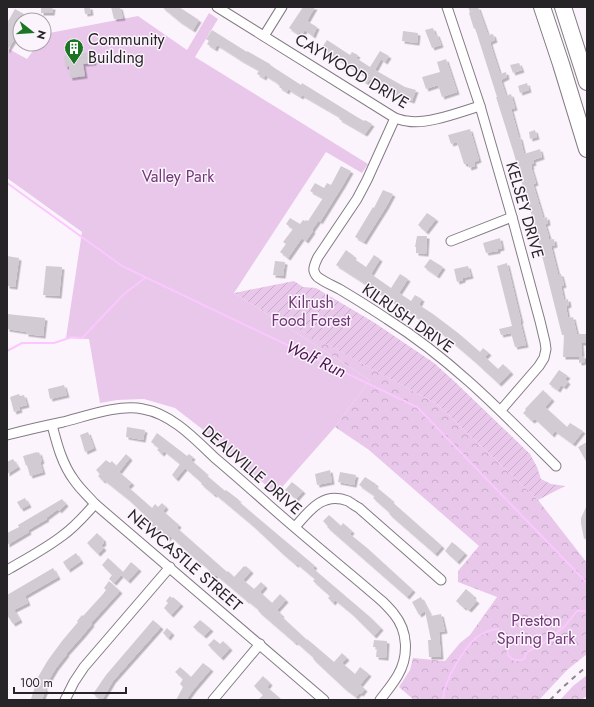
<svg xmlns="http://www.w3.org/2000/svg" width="594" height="707" font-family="Jost,sans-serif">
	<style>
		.forest { fill: url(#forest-crowns) }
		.park { fill: #e8c7ea }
		.garden { fill: url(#garden-furrows) }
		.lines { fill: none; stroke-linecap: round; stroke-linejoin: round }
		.stream { stroke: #fbc7fe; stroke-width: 2 }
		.building { fill: #d3cbd4; filter: url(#shadow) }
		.street-casing { stroke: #847c84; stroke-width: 11 }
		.highway-casing { stroke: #847c84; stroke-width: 18 }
		.street { stroke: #fff; stroke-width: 9 }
		.highway { stroke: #fff; stroke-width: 16 }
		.rail { stroke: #8b868b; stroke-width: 2; stroke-dasharray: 5 5; stroke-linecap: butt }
		.labels { text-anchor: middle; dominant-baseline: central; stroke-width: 3; stroke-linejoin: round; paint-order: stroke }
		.poi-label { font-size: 16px; fill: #272427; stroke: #fcf4fc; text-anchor: start }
		.street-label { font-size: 16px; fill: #272427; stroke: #fcf4fc }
		.park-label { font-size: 16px; fill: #723678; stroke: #fcf4fc }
		.water-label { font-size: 17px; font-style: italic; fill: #4e1354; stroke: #fcf4fc }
	</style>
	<defs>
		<pattern id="forest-crowns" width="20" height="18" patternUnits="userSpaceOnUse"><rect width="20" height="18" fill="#e8c7ea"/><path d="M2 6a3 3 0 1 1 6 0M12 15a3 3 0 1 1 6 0" fill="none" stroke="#c7abc9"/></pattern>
		<pattern id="garden-furrows" width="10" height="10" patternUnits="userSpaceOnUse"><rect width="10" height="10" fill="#e8c7ea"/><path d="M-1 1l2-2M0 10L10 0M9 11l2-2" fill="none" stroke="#c7abc9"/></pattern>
		<filter id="shadow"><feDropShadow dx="2.5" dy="2.5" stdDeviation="0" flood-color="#0004"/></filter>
	</defs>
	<rect width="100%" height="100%" fill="#fcf4fc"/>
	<!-- forest -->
	<g class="forest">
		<polygon points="234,293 253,304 437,404 538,500 587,563 587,654 567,670 539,700 414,700 399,687 410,670 413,658 445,661 460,643 470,635 497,597 458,582 458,571 479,546 369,450 335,427 370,380"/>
		<polygon points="587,675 587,696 581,700 560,700 573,686"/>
	</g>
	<!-- park -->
	<polygon class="park" points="209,13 218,19 195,57 368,164 362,173 326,152 234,293 370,380 335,427 276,494 202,429 175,408 144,399 117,400 100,403 89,339 66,338 82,232 7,178 7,48 27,59 38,44 44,44 44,34 138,16 187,50"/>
	<!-- garden -->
	<polygon class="garden" points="294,281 303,287 316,288 375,323 434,363 454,381 530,454 537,467 541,479 551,484 565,486 538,500 437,404 252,304 234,293"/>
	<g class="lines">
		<!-- stream -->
		<g class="stream">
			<polyline points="7,183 122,266 417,407 587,583"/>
			<polyline points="7,351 22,343 54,343 72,337 82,338 124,294 145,278"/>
			<path d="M443 700C444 681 462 650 477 637 483 633 490 630 497 629 501 633 505 638 506 643 508 650 506 658 515 660 519 661 521 660 524 659L526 654 529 651 541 645 565 626 577 611H586L587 612"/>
		</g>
	</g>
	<!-- building -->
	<g class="building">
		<polygon points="41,7 53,7 52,13 41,13"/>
		<polygon points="84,7 90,7 91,13 85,14"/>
		<polygon points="111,7 120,7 123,18 114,19"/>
		<polygon points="162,7 179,7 199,20 193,30 179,21"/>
		<polygon points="303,7 315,7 307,21 317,27 313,36 305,30 302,34 299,32 298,34 289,28"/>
		<polygon points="468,7 478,7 488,35 493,34 495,40 490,42 491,46 500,74 506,72 507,77 501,80 506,96 511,94 515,108 511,109 519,138 520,137 524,154 540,149 542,157 533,160 534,163 531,164 532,167 531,167 536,183 533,184 543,217 544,218 547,217 548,223 545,224 549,237 549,240 554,239 555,245 551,246 558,274 561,274 564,285 561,286 564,300 568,299 569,305 566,306 568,318 573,317 577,334 587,334 587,343 581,343 582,356 584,356 585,362 579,363 579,357 563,357 564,335 562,335 532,216 521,180 514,154 496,97 497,97 475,28 474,29 469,13 470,12"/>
		<polygon points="15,9 24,14 21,20 20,20 20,22 14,33 17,35 7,51 7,23"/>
		<polygon points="433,28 435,34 437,34 441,45 432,48 425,30"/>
		<polygon points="212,30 247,52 247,51 270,64 270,65 301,85 302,83 357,117 364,121 365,120 372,124 365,134 339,119 340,117 302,95 301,97 288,89 287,92 279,87 280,86 277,84 278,83 265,75 264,78 257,74 259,70 241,60 219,46 217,45 215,49 207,44 209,41 206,39"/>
		<polygon points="403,31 418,33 417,43 402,41"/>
		<polygon points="327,40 350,55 352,52 358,55 356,58 370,67 380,51 389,56 385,62 381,59 375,70 405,87 416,90 412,101 397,96 370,79 367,83 362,80 365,76 321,49"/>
		<polygon points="92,52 94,63 83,64 85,76 70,78 69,66 65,67 64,56"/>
		<polygon points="446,59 457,92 442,97 438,85 426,89 422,77 440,72 437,62"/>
		<polygon points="519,63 522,70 513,73 510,65"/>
		<polygon points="527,83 529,90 520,93 518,86"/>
		<polygon points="470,129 479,160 474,162 475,166 469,168 468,164 464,164 457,142 451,144 448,135"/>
		<polygon points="535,130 537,137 530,139 529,132"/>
		<polygon points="341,166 351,171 343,185 320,222 319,220 312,230 313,231 306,241 302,238 288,258 280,252 286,244 283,242 293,229 286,224 290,218 300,224 303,220 305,221 306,220 308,221 323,198 310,191 315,183 324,188 327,183 331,185"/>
		<polygon points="383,190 393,194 386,207 364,242 355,237 373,207 374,208"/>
		<polygon points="427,213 436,219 426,232 418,225"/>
		<polygon points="417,236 427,236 426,254 416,253 416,247 415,247"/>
		<polygon points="500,238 502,248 498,249 498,251 486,253 483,243"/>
		<polygon points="346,250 354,256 353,258 366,267 374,255 380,259 371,274 391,288 400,274 408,279 399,293 411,301 415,295 422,299 419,305 433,314 458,333 480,352 483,348 489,353 485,357 498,369 503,364 511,372 499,384 473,360 440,332 336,265"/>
		<polygon points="7,256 19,258 15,287 7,286"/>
		<polygon points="430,259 443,267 437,276 424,267"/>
		<polygon points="275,261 285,262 283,276 273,275"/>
		<polygon points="507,263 521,321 520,321 526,345 515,347 511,333 501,335 499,329 512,326 497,266"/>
		<polygon points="46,266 62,267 59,296 43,295"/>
		<polygon points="468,266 471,276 463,278 463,280 457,282 454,269"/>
		<polygon points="7,314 45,318 43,336 26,334 26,332 7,329"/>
		<polygon points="559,370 568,376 565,379 568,382 564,387 561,385 558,390 549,384"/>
		<polygon points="64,385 67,395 50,399 48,389"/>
		<polygon points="543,390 552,399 545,407 567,427 570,423 583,431 573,444 555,431 552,435 535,419 532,421 523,413 526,410 525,409"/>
		<polygon points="19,394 20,396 24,395 27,405 19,407 20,410 14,412 10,397"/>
		<polygon points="127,427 145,430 143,440 126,437"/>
		<polygon points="88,432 94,448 85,452 80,435"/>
		<polygon points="157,433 187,456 189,454 193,457 191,460 206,473 205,474 225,491 226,490 239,500 238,501 315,566 313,568 316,571 370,617 381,628 374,636 352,614 335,600 333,603 328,598 330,596 313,581 315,579 297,564 296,565 283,554 252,525 215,494 214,495 201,484 202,483 185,468 176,479 172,475 180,464 164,451 162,454 157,450 159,448 151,442"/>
		<polygon points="587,442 587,463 578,447"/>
		<polygon points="37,452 37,453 39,452 42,461 40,462 43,472 30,476 27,465 26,466 23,456"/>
		<polygon points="126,454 130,458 119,472 132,483 128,487 152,508 155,504 158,507 162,503 166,507 163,511 179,525 177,528 227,572 228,571 234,577 244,566 245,567 246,566 251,571 243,580 254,589 261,582 265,586 260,592 272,603 280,594 286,600 277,610 282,615 281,616 307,640 307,639 334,662 342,653 347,658 342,663 355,674 360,667 369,674 360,685 365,689 361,694 359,693 356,697 344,688 313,659 314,658 296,642 295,643 258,611 259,610 248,601 247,601 216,575 214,577 209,572 210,571 200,562 199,562 170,536 167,539 146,520 148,518 128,499 104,480 103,481 98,476 100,474 96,470 106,460 110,463 112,461 116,466"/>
		<polygon points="13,459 18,467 7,474 7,462"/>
		<polygon points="330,470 332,482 317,485 315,474"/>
		<polygon points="340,472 356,475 354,485 338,482"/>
		<polygon points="365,477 376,484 375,486 392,500 391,501 442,546 435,554 389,514 390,513 373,498 375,496 359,485"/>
		<polygon points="292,482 303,491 296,499 285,490"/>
		<polygon points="25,498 29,505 21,509 17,502"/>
		<polygon points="62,499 66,504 59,511 58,509 46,518 47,519 28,530 29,532 7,545 7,533 19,527 18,525"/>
		<polygon points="587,505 587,538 584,539 581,523 581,518"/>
		<polygon points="329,515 341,526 343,523 352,531 350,534 351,535 367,548 413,590 407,597 327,527 328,526 323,521"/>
		<polygon points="97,533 104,540 103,541 104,543 101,545 104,548 98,554 87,543"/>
		<polygon points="452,542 465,553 457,562 445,551"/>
		<polygon points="76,553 81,561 68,570 63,562"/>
		<polygon points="108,558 123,572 131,562 139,569 128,581 121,575 114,583 109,579 112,575 102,565"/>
		<polygon points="53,568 58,577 25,596 28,603 14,610 20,620 13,624 7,615 7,595"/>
		<polygon points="109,581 120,591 91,623 92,624 83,635 66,654 67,654 56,668 44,688 46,689 42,700 35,700 31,699 38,677 48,660 62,641 78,622 77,621 82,615 83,616 103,594 106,590 104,588"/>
		<polygon points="466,589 474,596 473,598 477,601 469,610 465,607 464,608 456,601"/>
		<polygon points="170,596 172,598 173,597 181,604 171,615 164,608 168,603 166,601"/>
		<polygon points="421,597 431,616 441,614 445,631 439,632 441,657 429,657 428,640 431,640 425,611 419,615 412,602"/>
		<polygon points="153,620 161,627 113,681 102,700 93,694 106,675"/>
		<polygon points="200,620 211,629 204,636 193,627"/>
		<polygon points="167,628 172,633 168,638 163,633"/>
		<polygon points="214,639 220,644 223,641 230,648 221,658 208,645"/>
		<polygon points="374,640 387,641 386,658 376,657 377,647 373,647"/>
		<polygon points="203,663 211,669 194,689 186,700 176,700 183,687 180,684 183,679 175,672 180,667 191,677"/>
		<polygon points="263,676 270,683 267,687 282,700 258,700 263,695 254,686"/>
	</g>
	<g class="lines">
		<defs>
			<g id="street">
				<path d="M217 7 395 118C399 119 403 121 407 121 427 125 460 112 480 106"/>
				<polyline points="447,7 480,106 512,217 540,321 545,342 546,349 544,358 539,366 501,410"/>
				<polyline points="264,36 282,7"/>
				<path d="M395 118 367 180 357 199 318 257C316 261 313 267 314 271 315 274 317 277 319 278 326 283 334 286 341 290 356 299 372 309 387 319 451 359 503 413 556 466"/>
				<polyline points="451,241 512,217"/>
				<path d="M52 425C57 444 62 464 74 480 80 489 88 496 95 504L324 700"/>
				<path d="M7 435C26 430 44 426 63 422 87 416 119 404 143 409 172 414 195 439 215 458 234 474 252 490 270 506 307 539 346 570 383 602 387 606 391 610 394 614 408 631 409 656 398 675 393 684 386 692 380 700"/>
				<path d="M295 527C309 511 323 491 348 501 351 503 355 506 359 508L441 580"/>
				<path d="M7 570C26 559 45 549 62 536 75 527 85 515 95 504"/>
				<polyline points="65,700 74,682 84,667 170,567"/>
				<polyline points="213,700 260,644"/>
			</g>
			<g id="highway">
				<polyline points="542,7 561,64 587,149"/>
				<polyline points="563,7 587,82"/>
			</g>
		</defs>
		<!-- street casing -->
		<use href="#street" class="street-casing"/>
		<!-- highway casing -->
		<use href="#highway" class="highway-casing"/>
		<!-- street -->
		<use href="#street" class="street"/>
		<!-- highway -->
		<use href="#highway" class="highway"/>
		<!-- rail -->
		<polyline class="rail" points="550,700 563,687 587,666"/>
	</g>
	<!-- icons -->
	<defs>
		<symbol id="building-pin" viewBox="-11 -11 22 30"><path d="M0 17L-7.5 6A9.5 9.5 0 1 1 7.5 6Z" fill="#1b7523" stroke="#fcf4fc"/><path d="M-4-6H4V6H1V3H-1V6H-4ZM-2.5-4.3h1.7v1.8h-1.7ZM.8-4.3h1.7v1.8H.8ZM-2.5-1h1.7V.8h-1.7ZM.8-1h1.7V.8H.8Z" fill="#fff"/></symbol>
	</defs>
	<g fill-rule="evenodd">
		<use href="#building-pin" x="63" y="37" width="22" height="30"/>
	</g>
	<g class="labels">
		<!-- poi labels -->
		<g class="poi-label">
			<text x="88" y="39">Community<tspan x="88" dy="18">Building</tspan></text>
		</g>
		<!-- street labels -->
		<g class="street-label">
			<text transform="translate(352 71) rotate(31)">CAYWOOD DRIVE</text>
			<text transform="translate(525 210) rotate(74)">KELSEY DRIVE</text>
			<text transform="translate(408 318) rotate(35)">KILRUSH DRIVE</text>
			<text transform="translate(252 470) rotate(41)">DEAUVILLE DRIVE</text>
			<text transform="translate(185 560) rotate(41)">NEWCASTLE STREET</text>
		</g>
		<!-- park labels -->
		<g class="park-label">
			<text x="178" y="176">Valley Park</text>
			<text x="311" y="302">Kilrush<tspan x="311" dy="18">Food Forest</tspan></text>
			<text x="536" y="620">Preston<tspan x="536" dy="18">Spring Park</tspan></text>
		</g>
		<!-- water labels -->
		<g class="water-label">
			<text transform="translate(316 359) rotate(25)">Wolf Run</text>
		</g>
	</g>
	<!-- border -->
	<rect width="594" height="707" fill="none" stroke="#272427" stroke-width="16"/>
	<!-- north arrow -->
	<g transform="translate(32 32) rotate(107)"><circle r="19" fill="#fcf4fc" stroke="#a7a1a7"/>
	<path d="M0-3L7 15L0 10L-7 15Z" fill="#1b7523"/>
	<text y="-6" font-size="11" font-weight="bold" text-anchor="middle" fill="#272427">N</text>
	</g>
	<!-- scale -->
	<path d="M14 687v6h112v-6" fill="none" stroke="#272427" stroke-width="2"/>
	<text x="20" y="687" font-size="12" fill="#272427" stroke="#fcf4fc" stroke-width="3" paint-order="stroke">100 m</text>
</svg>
